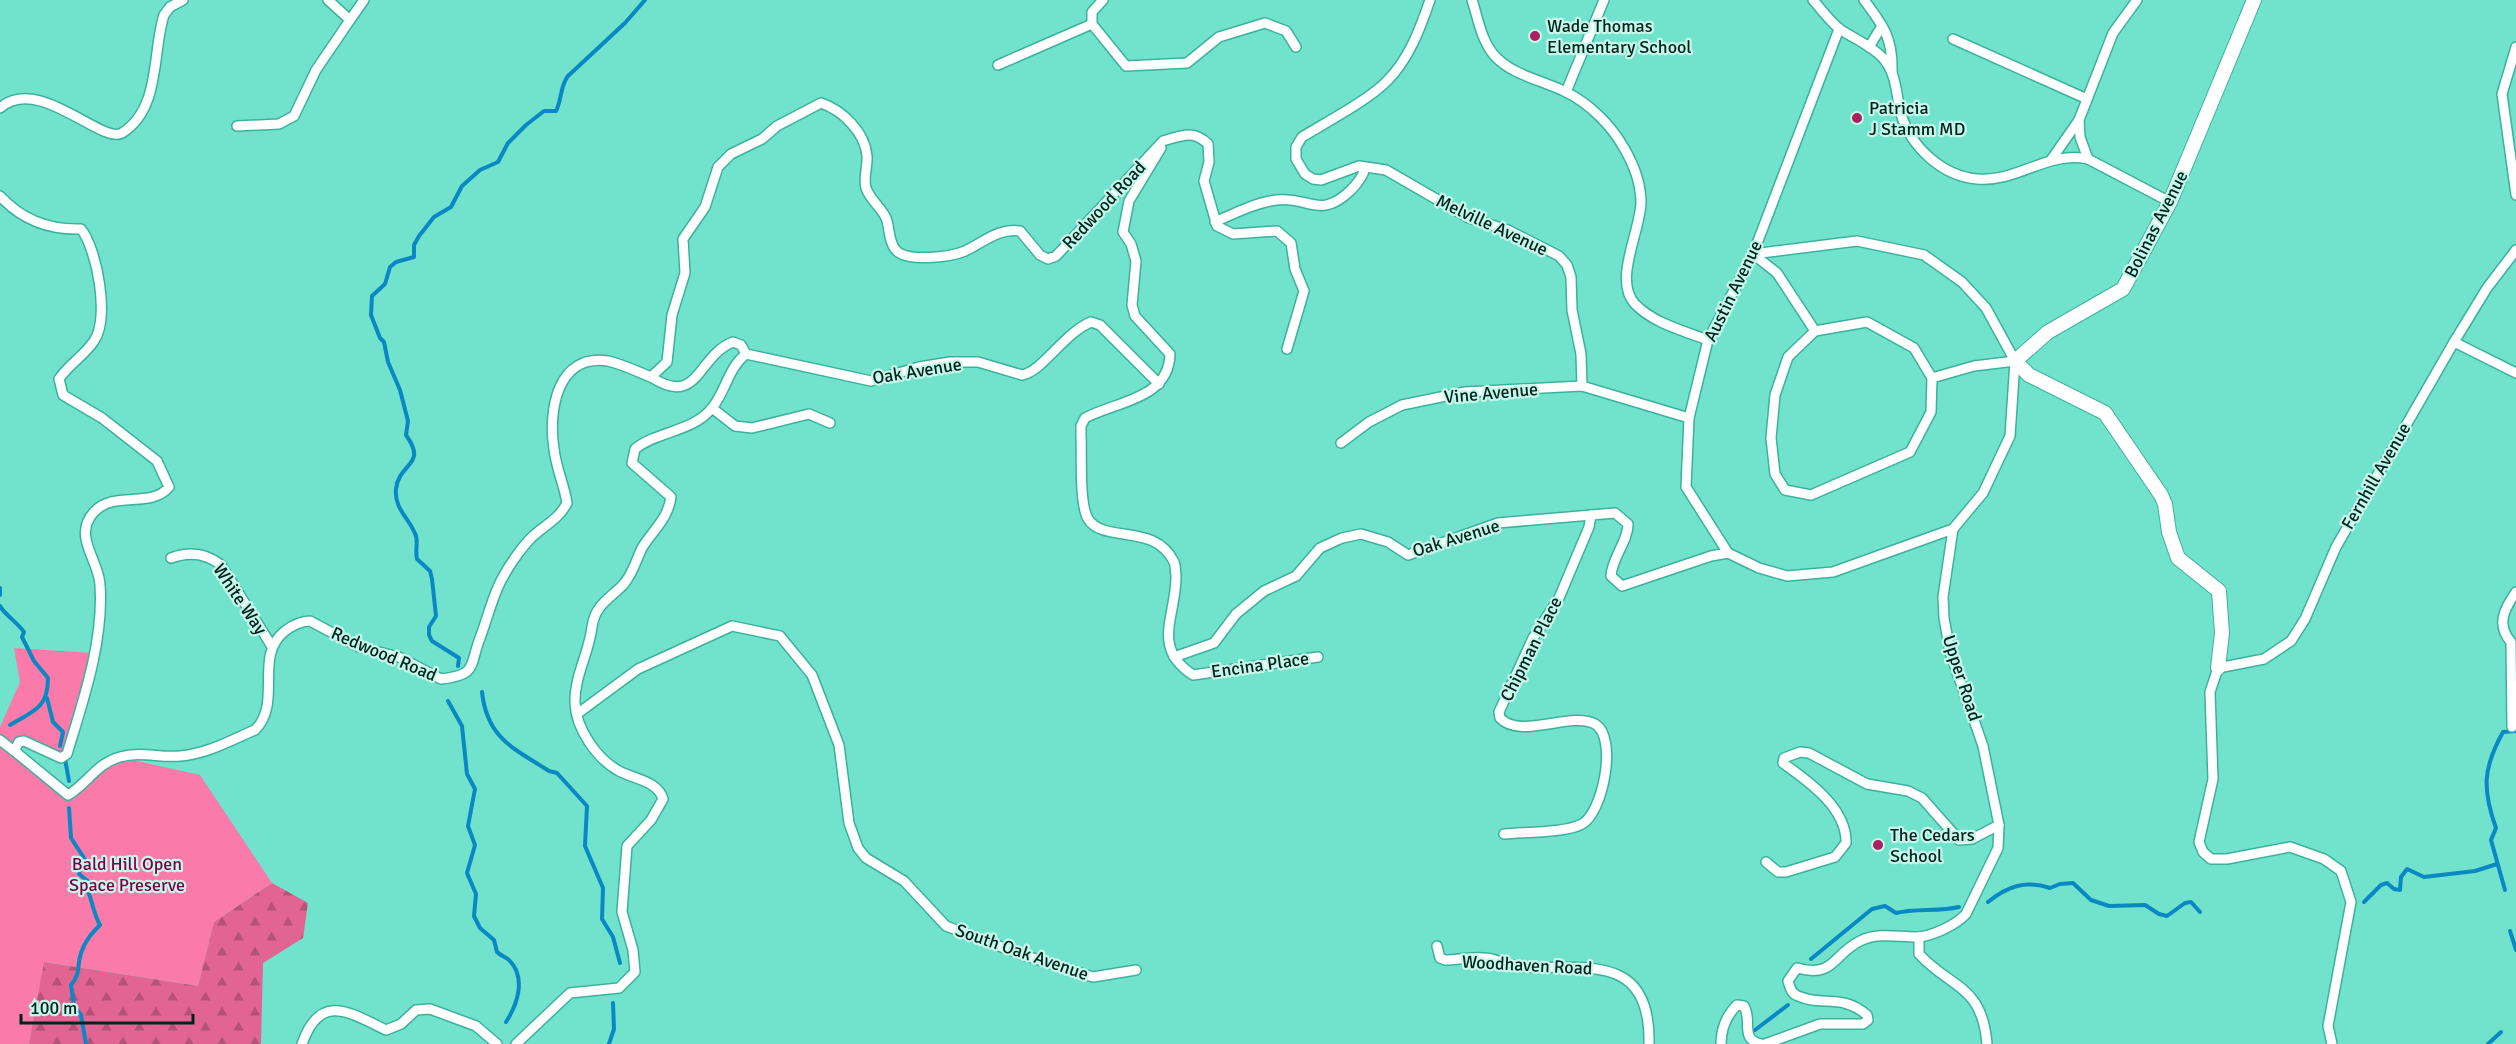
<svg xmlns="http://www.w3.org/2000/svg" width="2516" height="1044" font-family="Signika,sans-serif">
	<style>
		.green { fill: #fa7aa9 }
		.forest { fill: url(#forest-firs) }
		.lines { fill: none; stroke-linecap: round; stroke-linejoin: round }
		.stream { stroke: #0a88c4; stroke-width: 4 }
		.street-casing { stroke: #3bb29d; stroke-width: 12 }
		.secondary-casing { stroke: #3bb29d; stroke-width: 16 }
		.street { stroke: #fff; stroke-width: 9 }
		.secondary { stroke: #fff; stroke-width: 14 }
		.poi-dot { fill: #ab2060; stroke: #c5f8eb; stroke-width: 2 }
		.labels { text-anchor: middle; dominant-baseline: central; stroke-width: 4.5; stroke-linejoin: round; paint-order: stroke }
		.poi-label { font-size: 18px; fill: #00231d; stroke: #c5f8eb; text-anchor: start }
		.street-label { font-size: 18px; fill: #00231d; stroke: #c5f8eb }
		.park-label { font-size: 18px; fill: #7d0142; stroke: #c5f8eb }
	</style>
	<defs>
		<pattern id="forest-firs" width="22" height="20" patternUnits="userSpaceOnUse" patternTransform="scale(1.5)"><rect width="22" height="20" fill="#e26493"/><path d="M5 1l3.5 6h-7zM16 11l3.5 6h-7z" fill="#b55277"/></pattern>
	</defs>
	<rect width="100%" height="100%" fill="#71e2cb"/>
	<!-- green -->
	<polygon class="green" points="14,648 93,653 61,758 24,741 15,746 66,793 119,757 200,775 272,883 214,922 198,986 45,962 29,1044 0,1044 0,727 20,682"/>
	<!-- forest -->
	<polygon class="forest" points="272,883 308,903 303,938 263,963 261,1044 29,1044 44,962 198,986 214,922"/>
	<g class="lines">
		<!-- stream -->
		<g class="stream">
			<polyline points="0,588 0,595"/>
			<path d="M0 606C4 614 17 622 24 632L22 637 34 661 48 678C48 709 33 711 10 725"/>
			<path d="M458 666 459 658 432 641 429 635V627L436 616 432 579 430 571 417 559C415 551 418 543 416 536 410 518 394 510 396 489 399 462 428 466 406 435L408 421 400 390 388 362 384 342 380 338 371 315 372 296 385 284 390 267 396 262 414 257V245L419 236 434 217 451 207 462 186 480 170 498 162 508 143 526 125 544 111H556C562 99 560 86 568 76L625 23 645 0"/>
			<path d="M482 692C487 738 513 748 549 771L557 773 587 806 585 846 603 888 602 919 613 937 620 963"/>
			<polyline points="47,698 53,722 63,732 60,746"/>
			<path d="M448 701 462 726 467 774 475 789 468 826 475 845 467 873 476 894 474 916 480 928 494 940 497 952C500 955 505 957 509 960 527 978 517 1005 506 1022"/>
			<polyline points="65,759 69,781"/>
			<path d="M69 808 71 838 86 861 80 868 79 874 89 882 87 889C93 902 93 913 100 925 91 934 85 941 81 953 76 968 82 971 71 985L74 1006 81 1015 86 1044"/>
			<path d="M2505 890 2491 840 2496 828C2482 789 2483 768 2503 732L2516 731"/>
			<path d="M1988 902C2008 886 2025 880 2050 888L2060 884 2073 883 2091 900 2109 906 2145 905 2159 914 2167 916 2185 903 2191 902 2200 912"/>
			<polyline points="2364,902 2381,885 2387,883 2394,889 2400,890 2401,877 2407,869 2424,877 2475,871 2497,864"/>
			<polyline points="2510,931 2516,950"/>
			<path d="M1811 959 1872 909 1885 906 1896 913C1916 908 1938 912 1959 907"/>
			<polyline points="1755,1030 1788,1005"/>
			<polyline points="609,1044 614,1029 613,1003"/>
			<polyline points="2488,1044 2501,1032"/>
		</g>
		<defs>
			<g id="street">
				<polyline points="328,0 350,20 364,0"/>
				<polyline points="1103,0 1092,12 1092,24 1126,66 1187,63 1219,37 1265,23 1286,31 1296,47"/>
				<path d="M1430 0C1420 29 1409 59 1387 81 1370 99 1325 123 1302 137L1296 147V159L1305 174 1313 179 1321 180 1359 166 1386 170 1469 218 1508 230 1559 256 1567 265 1571 277 1572 310 1581 354 1582 386"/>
				<path d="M1472 0C1478 18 1481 40 1494 55 1511 75 1542 80 1566 92 1590 104 1611 125 1624 148 1634 165 1641 183 1641 203 1640 232 1613 281 1635 304 1653 323 1684 331 1708 340"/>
				<path d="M1813 0C1822 10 1831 23 1841 30 1855 39 1872 46 1883 58 1897 74 1896 95 1901 114 1911 147 1942 176 1977 179 2016 183 2049 150 2088 159L2170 202"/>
				<path d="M1864 0C1884 26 1893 39 1892 72"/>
				<polyline points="1953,39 2087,99"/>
				<polyline points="1869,47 1882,26"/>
				<polyline points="2516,47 2502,94 2516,195"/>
				<polyline points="998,65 1092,24"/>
				<polyline points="1566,92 1604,0"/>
				<path d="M0 108C38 74 102 145 122 133 161 109 152 52 164 15L170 7 183 0"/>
				<polyline points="2079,120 2080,137 2088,159"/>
				<polyline points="237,126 279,124 294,116 316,70 350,20"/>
				<path d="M1161 148 1129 201 1123 232 1131 244 1136 261 1132 305 1135 316 1170 354C1169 399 1117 401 1085 418L1081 426V436C1082 456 1079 503 1088 519 1104 544 1155 522 1174 562 1176 566 1175 571 1176 575 1177 615 1150 647 1193 675L1318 657"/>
				<polyline points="2051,160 2079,120 2113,33 2137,0"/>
				<path d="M0 196C22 220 49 230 81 229 97 249 110 318 94 341 84 356 69 364 59 379L63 395 102 418 157 461 169 487C151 509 114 490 94 512 72 536 99 560 100 585 104 641 83 701 67 754L61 758 24 741 19 742 15 749 18 754 68 795C87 784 97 763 120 757 140 751 160 758 180 756 207 754 231 740 255 730 283 702 253 656 285 631 293 625 300 621 310 621L359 647 399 657 441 679C478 675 469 666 480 638 486 622 491 603 498 587 505 571 520 549 532 537 545 525 559 519 567 503 564 484 556 468 554 449 548 411 557 353 608 361 622 364 638 372 651 377L667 362 672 315 685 273 683 239 705 207 718 167 731 154 762 139 777 126 821 103C842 110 865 132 867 156 868 166 863 177 866 188 870 200 881 207 886 218 890 228 888 240 895 249 905 263 951 257 965 251 984 242 998 228 1020 231L1040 255 1048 259 1056 256 1163 141C1181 136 1193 129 1208 144L1209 162 1204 181 1217 226 1233 234 1277 231 1291 243 1295 269 1304 291 1287 349"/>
				<path d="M1215 222C1235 213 1255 203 1276 200 1309 196 1319 220 1350 191 1357 184 1363 177 1365 168"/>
				<polyline points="1753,254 1777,273 1815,331 1788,357 1775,395 1771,438 1775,474 1785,490 1811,495 1910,452 1931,412 1932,378 1974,366 2015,361"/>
				<polyline points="1753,254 1857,241 1924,255 1962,282 1986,308 2015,361"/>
				<polyline points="1815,331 1867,322 1914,348 1932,378"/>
				<polyline points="2454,342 2516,373"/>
				<path d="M651 377C699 408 697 356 733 342L741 345 746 354"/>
				<polyline points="712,408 735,426 752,428 809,414 830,423"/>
				<polyline points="1341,443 1369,422 1402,405 1465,392 1582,386 1689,418"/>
				<polyline points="1728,553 1686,487 1689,418 1708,340 1753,254 1839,29"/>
				<path d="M171 558C190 551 206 553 221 565L271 645"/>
				<path d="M1174 657 1214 643 1236 614 1264 591 1296 576 1320 548 1342 538 1361 534 1388 542 1408 555 1498 523 1615 513 1628 524C1628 542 1612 557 1611 576L1622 586 1711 556 1728 553 1759 568 1787 576 1833 572 1953 529 1983 493 2010 436 2015 361"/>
				<polyline points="577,714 638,669 732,626 780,636 812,675 839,745 849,823 858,848 866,858 904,881 946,926 1020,954 1093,977 1136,970"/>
				<path d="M2512 727 2511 642C2496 625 2504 609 2516 592"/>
				<polyline points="0,740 18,754"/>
				<path d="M1504 834C1524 832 1566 833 1582 824 1603 813 1618 737 1595 724 1570 711 1521 740 1500 718L1499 712 1533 638 1559 598 1589 527 1591 515"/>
				<path d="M1766 862 1778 872H1786L1835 857 1846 843C1847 808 1808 781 1783 763L1784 758 1800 752 1809 753 1867 784 1908 791 1922 798 1959 840 1972 839 1999 825"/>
				<path d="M1919 937V954C1951 989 1982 984 1987 1044"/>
				<path d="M1437 946 1440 958 1445 960C1460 960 1478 955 1492 959 1502 962 1512 966 1523 967 1586 970 1651 952 1649 1044"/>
				<path d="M302 1044C320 992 349 1012 386 1030L401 1024 416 1010 430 1009 476 1026 497 1044"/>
				<path d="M516 1044 570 993 619 988 635 972 633 950 622 912 627 846 651 820 663 799C658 781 634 779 619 771 597 759 576 729 575 703 574 677 589 653 592 627 595 605 609 599 623 585 633 574 636 560 642 548 653 530 668 519 671 497L632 463 635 449C657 431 693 432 712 408 726 391 728 368 746 354L871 381 919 367 950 362H978L1022 375C1043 371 1064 333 1091 322L1100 325 1159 384"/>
				<path d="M1721 1044C1721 1029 1727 1015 1737 1005L1744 1006C1753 1021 1739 1039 1761 1044"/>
				<path d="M1765 1044 1820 1024H1863L1868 1020 1867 1015C1841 993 1822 1007 1798 996 1791 994 1790 987 1788 981L1797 968C1835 978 1832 955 1860 941 1878 932 1897 937 1916 937 1931 937 1956 925 1966 914L1998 848 1999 825 1983 746 1950 652 1944 618 1943 597 1953 529"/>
				<polyline points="2332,1044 2328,1026 2351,902 2341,871 2324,859 2290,847 2227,859 2211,859 2203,852 2199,842 2213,779 2210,692 2218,668 2264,659 2291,641 2305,619 2336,547 2454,342 2487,288 2516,250"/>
			</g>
			<polyline id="secondary" points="2218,668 2222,633 2219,591 2178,558 2169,532 2165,504 2161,495 2105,413 2029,375 2015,361 2048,332 2123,289 2170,202 2254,0"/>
		</defs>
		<!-- street casing -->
		<use href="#street" class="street-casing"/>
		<!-- secondary casing -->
		<use href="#secondary" class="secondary-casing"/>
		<!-- street -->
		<use href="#street" class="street"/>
		<!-- secondary -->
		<use href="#secondary" class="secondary"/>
	</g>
	<!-- markers -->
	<g class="poi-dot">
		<circle cx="1535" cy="36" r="6"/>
		<circle cx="1857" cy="118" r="6"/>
		<circle cx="1878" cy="845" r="6"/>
	</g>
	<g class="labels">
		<!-- poi labels -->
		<g class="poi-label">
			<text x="1547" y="26">Wade Thomas<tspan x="1547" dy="21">Elementary School</tspan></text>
			<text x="1869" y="108">Patricia<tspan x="1869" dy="21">J Stamm MD</tspan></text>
			<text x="1890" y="835">The Cedars<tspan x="1890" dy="21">School</tspan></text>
		</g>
		<!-- street labels -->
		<g class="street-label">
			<text transform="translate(1104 205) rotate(-47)">Redwood Road</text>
			<text transform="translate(2156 224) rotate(-63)">Bolinas Avenue</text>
			<text transform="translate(1492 225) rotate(25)">Melville Avenue</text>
			<text transform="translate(1733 291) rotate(-64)">Austin Avenue</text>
			<text transform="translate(917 371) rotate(-9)">Oak Avenue</text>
			<text transform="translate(1491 393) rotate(-5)">Vine Avenue</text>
			<text transform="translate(2376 476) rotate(-60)">Fernhill Avenue</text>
			<text transform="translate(1456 538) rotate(-17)">Oak Avenue</text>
			<text transform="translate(240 599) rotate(56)">White Way</text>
			<text transform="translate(1531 649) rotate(-63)">Chipman Place</text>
			<text transform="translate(384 654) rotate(23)">Redwood Road</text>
			<text transform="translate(1260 665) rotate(-8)">Encina Place</text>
			<text transform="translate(1962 678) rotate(72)">Upper Road</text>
			<text transform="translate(1022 952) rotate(19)">South Oak Avenue</text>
			<text transform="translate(1527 965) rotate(3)">Woodhaven Road</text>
		</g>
		<!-- park labels -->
		<g class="park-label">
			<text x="127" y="864">Bald Hill Open<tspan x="127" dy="21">Space Preserve</tspan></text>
		</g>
	</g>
	<!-- scale -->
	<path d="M21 1014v9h172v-9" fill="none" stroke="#00231d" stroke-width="3"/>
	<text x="30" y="1014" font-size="18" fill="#00231d" stroke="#c5f8eb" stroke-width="4.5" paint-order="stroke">100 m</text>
</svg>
